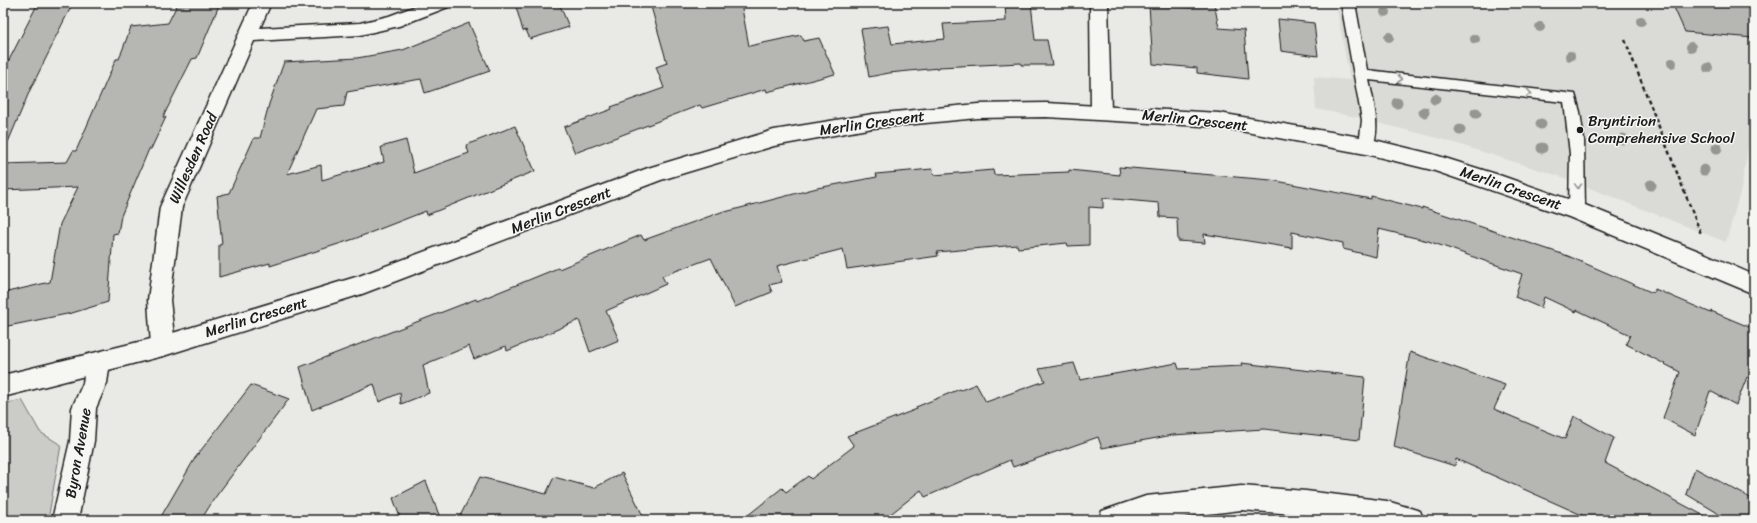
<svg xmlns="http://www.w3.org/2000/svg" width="1757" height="523" font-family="Sriracha,sans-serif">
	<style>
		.built { fill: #dadad6 }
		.green { fill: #cbcbc7; stroke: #747472 }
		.building { fill: #b6b6b3; stroke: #1c1c1c }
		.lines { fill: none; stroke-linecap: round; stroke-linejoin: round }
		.lane-casing { stroke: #1c1c1c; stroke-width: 3 }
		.street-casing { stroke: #1c1c1c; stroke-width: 3 }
		.secondary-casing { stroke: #1c1c1c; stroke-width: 3 }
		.path { stroke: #1c1c1c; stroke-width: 2.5; stroke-dasharray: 4 3; stroke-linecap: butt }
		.lane { fill: #f6f6f2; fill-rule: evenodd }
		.street { fill: #f6f6f2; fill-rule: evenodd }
		.secondary { fill: #f6f6f2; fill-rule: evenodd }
		.tree { fill: #959592 }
		.oneway { stroke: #949492 }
		.poi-dot { fill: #1c1c1c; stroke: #f6f6f2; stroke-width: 1.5 }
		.labels { text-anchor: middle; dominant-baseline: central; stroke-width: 3; stroke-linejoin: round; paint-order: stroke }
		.street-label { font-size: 15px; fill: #1c1c1c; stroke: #f6f6f2 }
		.poi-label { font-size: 15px; fill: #1c1c1c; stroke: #f6f6f2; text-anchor: start }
	</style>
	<rect width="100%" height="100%" fill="#e9e9e5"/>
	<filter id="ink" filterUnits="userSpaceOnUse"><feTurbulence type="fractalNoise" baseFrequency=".025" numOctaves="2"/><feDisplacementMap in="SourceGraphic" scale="8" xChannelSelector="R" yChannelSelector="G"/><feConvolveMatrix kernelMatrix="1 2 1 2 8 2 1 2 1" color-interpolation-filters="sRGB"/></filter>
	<g filter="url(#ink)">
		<!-- built -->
		<polygon class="built" points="1319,3 1754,3 1754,144 1749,142 1741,189 1726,242 1562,177 1445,140 1356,117 1316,109 1314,77 1350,80 1336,5"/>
		<!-- green -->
		<polygon class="green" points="22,400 40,432 61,445 48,520 3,520 3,404"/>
		<!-- building -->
		<g class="building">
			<polygon points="38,3 73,3 52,44 53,44 30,90 3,154 3,72"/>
			<polygon points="178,3 220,3 197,58 192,59 163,117 166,117 151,149 149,149 121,216 118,233 113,234 108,302 72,313 3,327 3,293 50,282 60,224 78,187 3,190 3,164 67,162 73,151 76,151 116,59 119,59 131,27 168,23"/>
			<polygon points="515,3 559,3 569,27 530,39 526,30 523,31"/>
			<polygon points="650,3 741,3 749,46 801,35 804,41 819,38 835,74 767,92 766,89 702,108 700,105 575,153 564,127 612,109 611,107 664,88 656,67 667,63"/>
			<polygon points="1005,3 1031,3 1035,40 1047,40 1052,65 1021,65 1021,63 939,67 939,68 889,73 869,77 861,29 888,26 892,44 945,39 943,24 1006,21"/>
			<polygon points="1190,3 1214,3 1219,28 1244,30 1248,79 1197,73 1197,68 1153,64 1149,5 1191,8"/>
			<polygon points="1672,3 1754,3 1754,38 1685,32"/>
			<polygon points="1278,19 1314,23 1318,56 1281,51"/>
			<polygon points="469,23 490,71 425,93 421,79 347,92 344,106 316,109 287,174 321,165 322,180 384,162 381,147 406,140 414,173 469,153 466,145 515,126 535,171 427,215 426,211 354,239 270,266 270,263 219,277 219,245 222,244 217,196 229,193 254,138 260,138 269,104 284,62 357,58 403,50"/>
			<polygon points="1119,167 1271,180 1371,199 1371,196 1422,209 1422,207 1568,256 1653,293 1655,289 1711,313 1711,311 1754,329 1754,381 1747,377 1736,405 1710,391 1695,435 1663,418 1680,372 1626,344 1630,335 1577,310 1576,312 1544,297 1541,308 1515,297 1522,274 1428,241 1379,229 1376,257 1343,249 1343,243 1292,232 1292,248 1204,234 1205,243 1178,241 1177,218 1160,217 1159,203 1103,198 1103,208 1089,207 1089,245 1068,246 1067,243 1018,248 1017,245 937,252 938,256 847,269 843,249 777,266 782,282 769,285 772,292 735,307 711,258 662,276 666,284 606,311 619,340 590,352 579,320 507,351 506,346 474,359 469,346 423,365 429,393 401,404 400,393 379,402 374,384 312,410 300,367 476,299 477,301 558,268 559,269 641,235 644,240 724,211 725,212 817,188 877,177 876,174 932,169 934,175 993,170 994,175 1069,172 1069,170 1120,175"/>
			<polygon points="1410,352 1505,385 1494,409 1565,439 1574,416 1614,438 1605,463 1712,520 1593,520 1456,459 1455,466 1394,447"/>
			<polygon points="1074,363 1080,380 1177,363 1179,369 1242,366 1241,363 1365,377 1359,440 1264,429 1173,435 1102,448 1098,437 1013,467 1010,460 925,497 921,490 883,520 742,520 782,488 786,492 808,476 811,479 854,446 847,436 917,409 916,407 960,389 961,390 976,384 986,402 1045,381 1039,369"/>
			<polygon points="251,385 289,399 214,499 201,520 159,520 195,458"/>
			<polygon points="1695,468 1754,500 1754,510 1746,520 1726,520 1716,512 1686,494"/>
			<polygon points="622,473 645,520 458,520 480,477 546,494 554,477 594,488"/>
			<polygon points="426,481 441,520 401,520 393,498"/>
		</g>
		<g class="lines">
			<defs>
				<path id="lane" d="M1341 3H1355L1367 70 1575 94 1580 112 1584 140 1585 211 1582 215 1577 217 1572 215 1569 211 1570 154 1564 102 1369 80C1373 100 1382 131 1371 150L1366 152 1361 150 1359 146 1362 120Z"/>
				<g id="street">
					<polygon points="253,3 271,3 260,28 360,23 389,16 424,3 451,3 448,7 399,26 360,35 254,41 182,207 170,300 175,346 171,353 163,356 155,353 151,346 148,300 160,207"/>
					<polygon points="1090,3 1108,3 1111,112 1108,117 1101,119 1094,117 1091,112"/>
					<polygon points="98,352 106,355 110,362 107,383 96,408 94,441 78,520 52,520 70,441 72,408 83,383 86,362 90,355"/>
					<polygon points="1241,486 1306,491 1387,501 1420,511 1424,520 1339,520 1306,515 1241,510 1159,520 1098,520 1102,511 1146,496"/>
				</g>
				<polygon id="secondary" points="1046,103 1219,113 1366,138 1432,154 1499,175 1585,205 1706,254 1754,275 1754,294 1569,217 1432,170 1366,154 1219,127 1046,117 978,118 873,128 774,146 661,180 362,294 163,356 3,397 3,375 163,336 359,276 648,168 774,130 873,114 978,104"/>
			</defs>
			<!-- lane casing -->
			<use href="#lane" class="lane-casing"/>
			<!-- street casing -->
			<use href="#street" class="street-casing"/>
			<!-- secondary casing -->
			<use href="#secondary" class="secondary-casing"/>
			<!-- path -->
			<polyline class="path" points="1625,40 1701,234"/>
			<!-- lane -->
			<use href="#lane" class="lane"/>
			<!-- street -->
			<use href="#street" class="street"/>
			<!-- secondary -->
			<use href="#secondary" class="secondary"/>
		</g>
		<!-- trees -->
		<g class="tree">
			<circle cx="1385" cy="12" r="5"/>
			<circle cx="1641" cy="21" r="5"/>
			<circle cx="1540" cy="27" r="5"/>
			<circle cx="1389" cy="37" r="5"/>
			<circle cx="1475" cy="39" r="5"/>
			<circle cx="1691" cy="47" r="5"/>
			<circle cx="1570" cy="56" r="5"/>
			<circle cx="1672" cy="63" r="5"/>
			<circle cx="1708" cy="68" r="5"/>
			<circle cx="1435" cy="99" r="5.5"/>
			<circle cx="1397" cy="103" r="5.5"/>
			<circle cx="1424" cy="112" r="5.5"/>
			<circle cx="1476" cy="113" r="5.5"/>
			<circle cx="1541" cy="124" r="5.5"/>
			<circle cx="1460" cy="130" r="5.5"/>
			<circle cx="1623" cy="139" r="5.5"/>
			<circle cx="1542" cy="148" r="5.5"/>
			<circle cx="1717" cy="148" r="5.5"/>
			<circle cx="1704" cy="170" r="5.5"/>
			<circle cx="1651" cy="185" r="5.5"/>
		</g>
		<!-- one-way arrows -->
		<defs><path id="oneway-chevron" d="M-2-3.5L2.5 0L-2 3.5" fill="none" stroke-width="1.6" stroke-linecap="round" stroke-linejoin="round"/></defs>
		<g class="oneway">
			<use href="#oneway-chevron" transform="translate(1400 79) rotate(6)"/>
			<use href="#oneway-chevron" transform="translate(1529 93) rotate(6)"/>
			<use href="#oneway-chevron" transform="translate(1578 186) rotate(92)"/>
		</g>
	</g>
	<!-- markers -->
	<circle class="poi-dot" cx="1580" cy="130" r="4"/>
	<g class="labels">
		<!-- street labels -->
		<g class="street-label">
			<text transform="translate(1195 120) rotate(6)">Merlin Crescent</text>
			<text transform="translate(872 123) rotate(-8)">Merlin Crescent</text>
			<text transform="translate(193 158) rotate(-66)">Willesden Road</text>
			<text transform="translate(1511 188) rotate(19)">Merlin Crescent</text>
			<text transform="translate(561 210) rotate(-21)">Merlin Crescent</text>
			<text transform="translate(256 317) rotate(-17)">Merlin Crescent</text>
			<text transform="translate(78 453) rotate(-80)">Byron Avenue</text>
		</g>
		<!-- poi labels -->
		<g class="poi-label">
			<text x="1588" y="121">Bryntirion<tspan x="1588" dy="17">Comprehensive School</tspan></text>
		</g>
	</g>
	<!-- margin -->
	<rect width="1757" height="523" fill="none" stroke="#f6f6f2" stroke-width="16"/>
	<rect x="8" y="8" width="1741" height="507" fill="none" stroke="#1c1c1c" stroke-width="1.5" filter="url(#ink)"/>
</svg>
